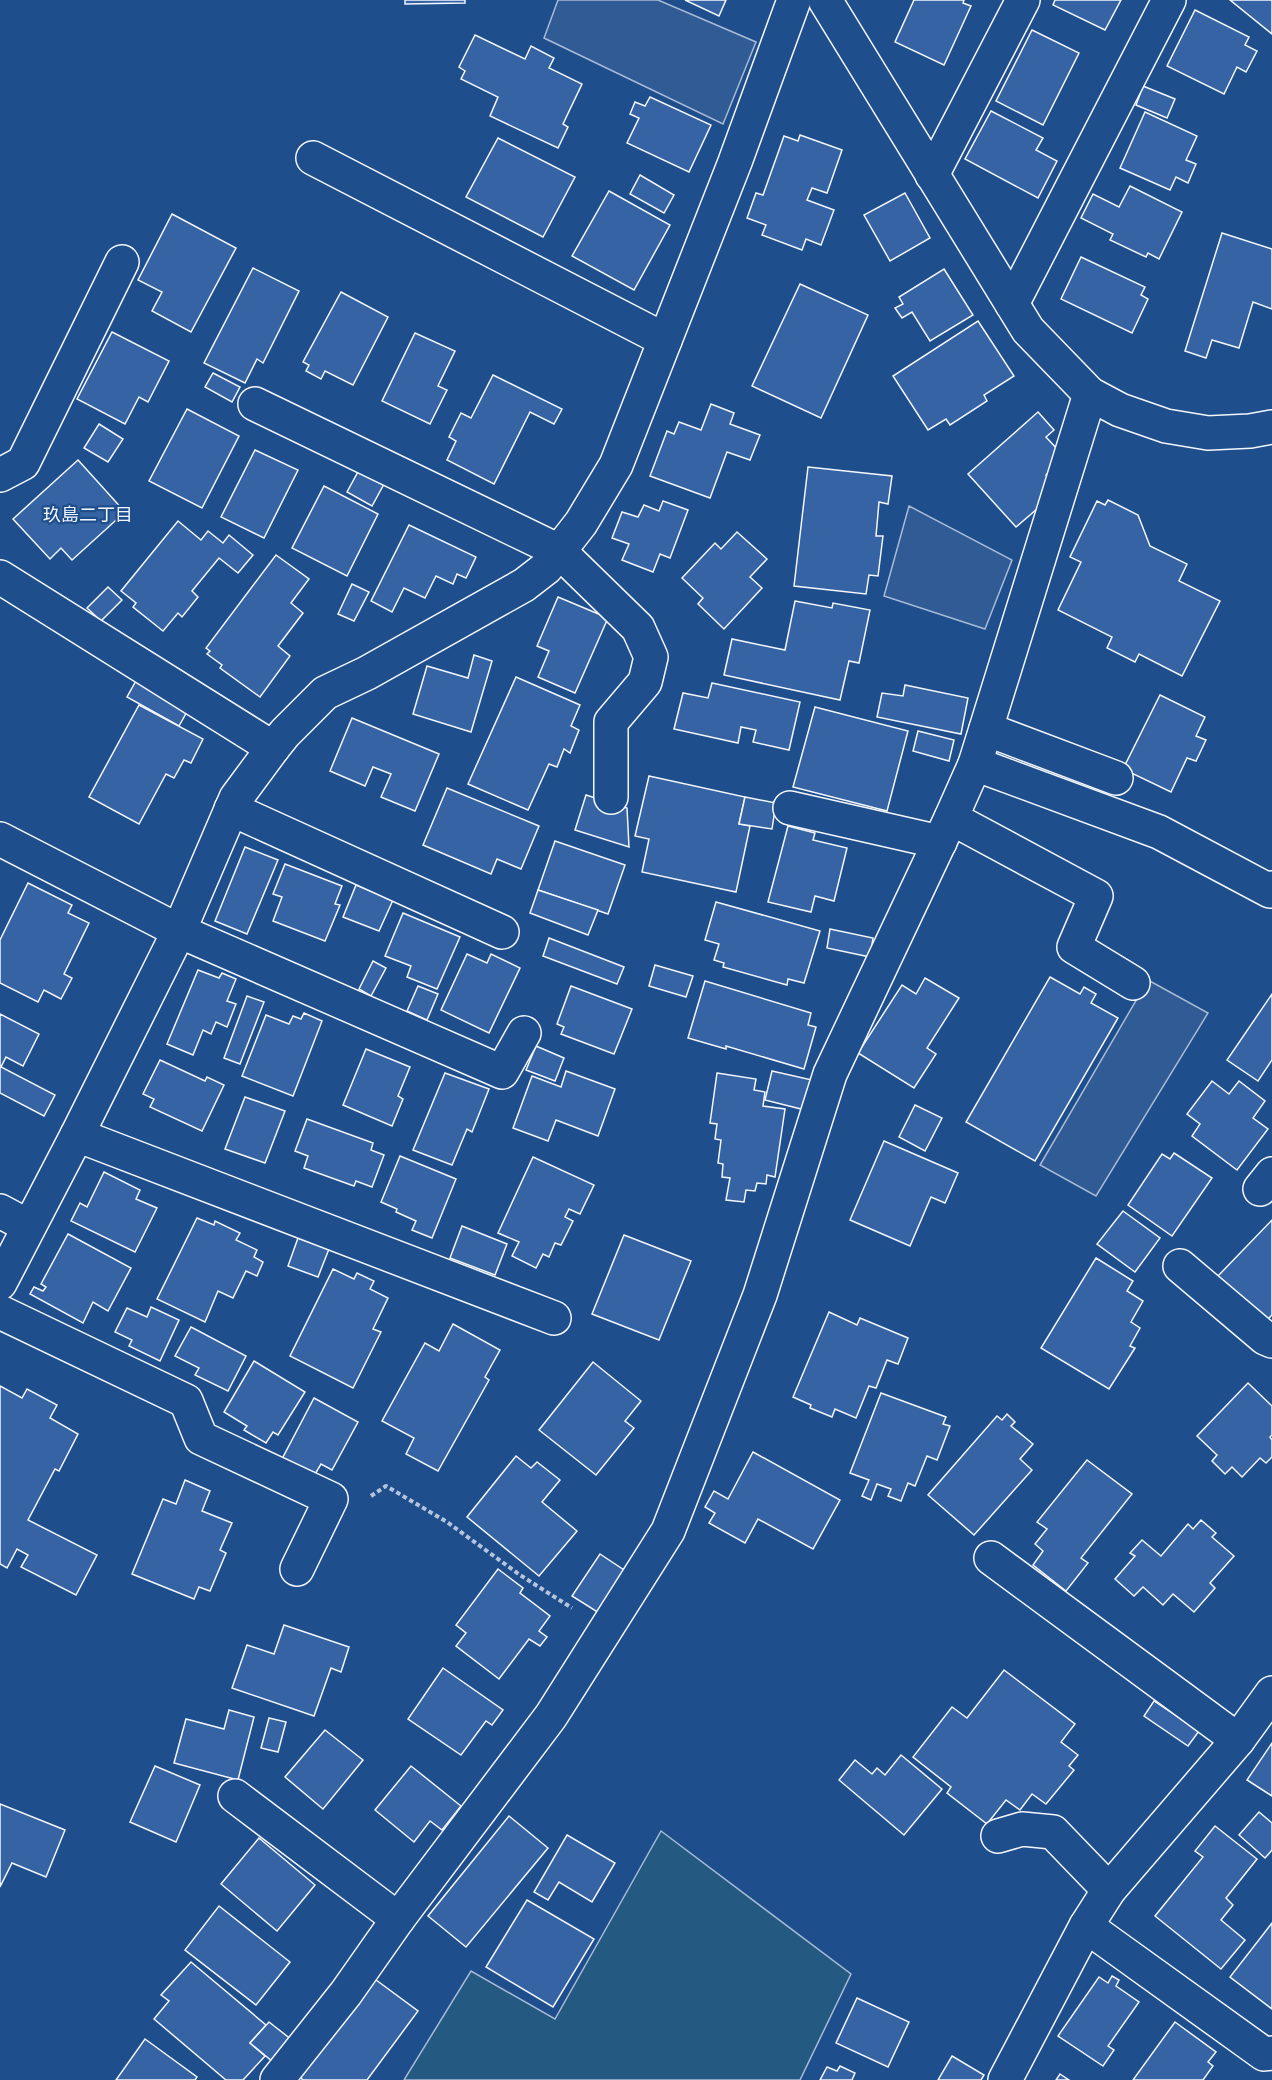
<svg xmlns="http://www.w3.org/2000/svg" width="1272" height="2080" font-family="'Archivo Narrow','Noto Sans JP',sans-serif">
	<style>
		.green { fill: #245a82; stroke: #a8bbd7; stroke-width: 1.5 }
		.parking { fill: #305b95; stroke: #a8bbd7; stroke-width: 1.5 }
		.building { fill: #3563a3; stroke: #f2f6ff; stroke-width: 1.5 }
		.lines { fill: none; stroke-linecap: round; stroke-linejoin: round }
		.street-casing { stroke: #f2f6ff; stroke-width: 36 }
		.secondary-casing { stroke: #f2f6ff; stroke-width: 36 }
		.path { stroke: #b3c4dc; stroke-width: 4; stroke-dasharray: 4.5 3; stroke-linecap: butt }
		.street { stroke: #1f4e8c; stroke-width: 33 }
		.secondary { stroke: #1f4e8c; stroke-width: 33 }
		.labels { text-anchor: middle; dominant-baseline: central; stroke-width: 4.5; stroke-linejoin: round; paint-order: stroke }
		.neighbourhood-label { font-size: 18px; fill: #f2f6ff; stroke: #1f4e8c }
	</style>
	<rect width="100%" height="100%" fill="#1f4e8c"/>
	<!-- green -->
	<polygon class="green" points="661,1831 851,1974 800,2080 404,2080 471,1971 555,2019"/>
	<!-- parking -->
	<g class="parking">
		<polygon points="558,0 658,0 756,42 723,124 544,38"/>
		<polygon points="909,506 1012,560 985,629 884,596"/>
		<polygon points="1148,980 1208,1013 1096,1196 1040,1165"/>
	</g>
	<!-- building -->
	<g class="building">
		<polygon points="405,0 465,0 465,3 405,4"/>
		<polygon points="685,0 726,0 719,16"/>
		<polygon points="914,0 964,0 963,3 971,6 944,65 895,42"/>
		<polygon points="1055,0 1121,0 1105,30 1053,5"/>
		<polygon points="1230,0 1272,0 1272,34"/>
		<polygon points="1195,10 1249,37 1245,45 1257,51 1246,72 1237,67 1224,94 1167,66"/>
		<polygon points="1032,30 1079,53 1043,125 996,101"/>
		<polygon points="475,35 525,59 531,46 554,58 549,68 582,84 563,124 568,127 558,148 490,116 498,97 461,79 465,71 459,67"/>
		<polygon points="1143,86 1175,99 1167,118 1136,105"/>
		<polygon points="650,97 711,125 689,172 627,143 639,118 630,114 635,102 645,106"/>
		<polygon points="991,111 1043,138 1036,150 1057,161 1038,198 965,159"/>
		<polygon points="1145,112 1197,136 1186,160 1196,164 1188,183 1176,177 1170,190 1120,168"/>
		<polygon points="800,135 842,150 827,193 812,188 807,200 834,210 821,245 806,239 802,250 762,235 766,225 747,218 756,193 763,195 784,136 798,141"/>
		<polygon points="498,138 575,177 543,237 466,197"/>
		<polygon points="640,175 674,195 664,213 630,194"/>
		<polygon points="1130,186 1182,212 1159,259 1148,253 1146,257 1110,240 1113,234 1081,218 1093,194 1119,207"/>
		<polygon points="609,191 670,225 634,290 572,256"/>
		<polygon points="905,193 930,238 890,261 864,215"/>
		<polygon points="172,214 236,248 191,332 152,311 162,292 138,280"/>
		<polygon points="1222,233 1272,249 1272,309 1253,302 1239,348 1212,340 1206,358 1185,351"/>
		<polygon points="1081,257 1145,287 1141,295 1148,299 1132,333 1061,299"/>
		<polygon points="253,268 299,291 263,363 257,359 245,383 204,363"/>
		<polygon points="944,269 973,315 930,341 912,312 902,318 895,308 903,304 899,297"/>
		<polygon points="800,284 868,315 821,418 752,386"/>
		<polygon points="341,292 388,317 353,385 325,371 321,379 306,371 309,365 303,362"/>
		<polygon points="978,321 1014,376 984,395 987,401 950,425 946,419 928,430 893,376"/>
		<polygon points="112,332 169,361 148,402 139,397 125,424 77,399"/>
		<polygon points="415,333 455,351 438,386 447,390 430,424 382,401"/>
		<polygon points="213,373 240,387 232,402 205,387"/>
		<polygon points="493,375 562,409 554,424 530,412 494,484 447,460 456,441 449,437 461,413 471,418"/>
		<polygon points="711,404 734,413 730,424 760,435 750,460 727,452 710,498 650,476 667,431 674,434 679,422 701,430"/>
		<polygon points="187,409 239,436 202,508 149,481"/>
		<polygon points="1038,412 1054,430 1046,437 1058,450 1051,470 1046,475 1051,481 1043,488 1051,497 1016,527 968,474"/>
		<polygon points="99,424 123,439 108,462 84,448"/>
		<polygon points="255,450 298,470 264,538 221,517"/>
		<polygon points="78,460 125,512 72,560 61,548 50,559 13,519"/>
		<polygon points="808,467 892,476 888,504 879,502 876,536 883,536 878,576 869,575 866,594 794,586"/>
		<polygon points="359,470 384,484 372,506 347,492"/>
		<polygon points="324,486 378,514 347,576 292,548"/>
		<polygon points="1108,500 1138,515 1150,546 1187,564 1179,581 1220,601 1182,676 1139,654 1135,662 1107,648 1112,637 1058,610 1081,562 1070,557 1097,501 1105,505"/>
		<polygon points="663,501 688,510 670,558 660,554 653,572 622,560 629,544 612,538 622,512 638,517 644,505 659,511"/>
		<polygon points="178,521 201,540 208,531 223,543 229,535 253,555 238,573 219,558 192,591 198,597 182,617 178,613 163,631 133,607 136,603 121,591"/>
		<polygon points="409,525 476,557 466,578 457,574 453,584 436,576 425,598 404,588 392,612 371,601"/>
		<polygon points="737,532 767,559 750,577 762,588 724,629 698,604 703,598 682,578 715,543 721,549"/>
		<polygon points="276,555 309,579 291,603 303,613 278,646 290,656 260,697 220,668 222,665 207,654 210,651 206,648"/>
		<polygon points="352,584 369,592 354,621 338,614"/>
		<polygon points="108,587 122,600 101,621 87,608"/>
		<polygon points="558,597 608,618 575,693 538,677 549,651 537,646"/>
		<polygon points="795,601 832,608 833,603 870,610 859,663 849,661 840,700 724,675 732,639 785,650"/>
		<polygon points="474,655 492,661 471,732 413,714 427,666 468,678"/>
		<polygon points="516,677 580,705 571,726 579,730 570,753 564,749 557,767 549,764 528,810 468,784"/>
		<polygon points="137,679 189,708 179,726 127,697"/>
		<polygon points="712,683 800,702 789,750 753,742 756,730 741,727 738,743 674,729 683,693 708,698"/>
		<polygon points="905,685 968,698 961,734 877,717 882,693 903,696"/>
		<polygon points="1160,695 1205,717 1196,736 1206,740 1196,761 1187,758 1171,792 1123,769"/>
		<polygon points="139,705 203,739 191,763 184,760 174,778 166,774 139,824 89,797"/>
		<polygon points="815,707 908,731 887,811 793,787"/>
		<polygon points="352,718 439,754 415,811 381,797 391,774 373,767 365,786 330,771"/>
		<polygon points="918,731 954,740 949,761 913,751"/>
		<polygon points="649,776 745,797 739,824 750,826 736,892 642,872 649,839 635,836"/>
		<polygon points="447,788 539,826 521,869 497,859 491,874 423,845"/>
		<polygon points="586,795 627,808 629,847 575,830"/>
		<polygon points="745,797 776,803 772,829 739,824"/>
		<polygon points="788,826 815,833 813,840 847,848 834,901 815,896 811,912 768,902"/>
		<polygon points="555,841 625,865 608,914 538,890"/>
		<polygon points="245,847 278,860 247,934 215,921"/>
		<polygon points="285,864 342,886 335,904 340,905 325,941 273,921 282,897 273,894"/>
		<polygon points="28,883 72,905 68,913 89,923 64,974 72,978 61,999 44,990 38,1002 0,983 0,940"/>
		<polygon points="356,885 393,900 379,931 343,917"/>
		<polygon points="538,890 598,910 588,935 530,913"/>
		<polygon points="716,902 820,931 804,983 788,979 787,985 723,967 724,963 714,960 719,944 705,940"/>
		<polygon points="403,913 460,937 437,989 407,977 411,966 385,956"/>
		<polygon points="830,929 873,938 870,957 827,948"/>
		<polygon points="549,938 624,967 617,984 543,956"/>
		<polygon points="467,954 487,963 491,954 520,968 489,1033 441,1010"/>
		<polygon points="373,961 386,968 371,996 359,989"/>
		<polygon points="655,965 693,976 686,997 649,986"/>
		<polygon points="198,970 219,978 222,973 236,979 227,1001 236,1004 227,1027 216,1022 211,1034 203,1030 193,1055 167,1044"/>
		<polygon points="1050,977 1080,994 1084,987 1096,994 1091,1003 1118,1018 1035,1161 966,1122"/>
		<polygon points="925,978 959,998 927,1048 936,1054 914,1088 858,1053 902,985 916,994"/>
		<polygon points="705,981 811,1013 808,1025 816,1027 804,1069 726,1046 726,1049 688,1038"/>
		<polygon points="418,986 438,994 427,1020 407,1011"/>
		<polygon points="571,986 632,1009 614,1054 561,1034 564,1027 557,1024"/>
		<polygon points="1272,994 1272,1060 1258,1081 1227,1060"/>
		<polygon points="247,996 264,1002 240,1064 224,1058"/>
		<polygon points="304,1013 322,1021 293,1096 242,1076 266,1015 289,1024 293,1016 301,1019"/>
		<polygon points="0,1014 39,1034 23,1066 6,1057 1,1067 55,1095 44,1116 0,1093"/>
		<polygon points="536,1046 564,1058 555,1081 526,1070"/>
		<polygon points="366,1049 410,1067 398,1096 403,1099 392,1126 343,1105"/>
		<polygon points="160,1060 205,1081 207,1077 224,1085 202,1131 150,1107 154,1099 143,1094"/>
		<polygon points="566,1071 615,1089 598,1136 556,1120 548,1141 513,1128 532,1076 561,1087"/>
		<polygon points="772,1071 812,1080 805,1110 765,1100"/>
		<polygon points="445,1073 489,1089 472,1132 467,1129 452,1165 413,1150"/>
		<polygon points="717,1073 756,1079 754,1090 765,1092 763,1106 785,1109 775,1177 767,1175 766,1184 757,1183 755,1191 746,1190 744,1202 726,1200 730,1178 722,1177 723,1164 718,1163 721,1140 715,1139 717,1124 710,1123"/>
		<polygon points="1212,1081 1229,1094 1239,1081 1265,1101 1253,1118 1268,1129 1237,1170 1192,1136 1200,1124 1187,1114"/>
		<polygon points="245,1097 285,1111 265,1163 225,1149"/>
		<polygon points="915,1105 942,1118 925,1151 899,1137"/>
		<polygon points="307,1119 373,1143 371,1150 384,1155 372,1187 356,1181 354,1186 304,1168 308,1156 295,1151"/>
		<polygon points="884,1141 958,1173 945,1203 931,1197 910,1246 850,1220"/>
		<polygon points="1174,1153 1212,1178 1172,1236 1128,1205 1162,1154 1170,1159"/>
		<polygon points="400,1156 456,1179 432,1238 412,1230 416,1221 396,1212 397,1209 381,1202"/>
		<polygon points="533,1157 594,1185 580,1214 569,1209 565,1217 573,1221 561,1245 555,1243 549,1257 543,1254 536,1268 512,1256 519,1242 498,1233"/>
		<polygon points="104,1172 140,1190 136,1199 157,1208 135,1252 71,1221 80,1203 87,1207"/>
		<polygon points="1123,1211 1160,1238 1135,1272 1097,1244"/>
		<polygon points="197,1218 214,1225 215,1221 240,1233 236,1240 257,1250 254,1257 263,1262 257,1276 246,1271 233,1298 218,1291 205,1322 157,1299"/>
		<polygon points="1272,1220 1272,1315 1265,1322 1217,1277"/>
		<polygon points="462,1226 507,1244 495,1275 450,1258"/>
		<polygon points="68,1234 131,1268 108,1311 93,1302 83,1323 30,1294 34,1287 43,1291 46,1287 41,1284"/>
		<polygon points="624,1235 691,1261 659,1340 592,1314"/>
		<polygon points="298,1238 329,1249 318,1277 288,1266"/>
		<polygon points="1096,1258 1133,1281 1127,1291 1143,1301 1131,1322 1140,1328 1130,1346 1135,1348 1109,1389 1041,1348"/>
		<polygon points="333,1269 354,1279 357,1273 374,1281 370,1289 388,1298 373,1329 381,1332 353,1388 290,1356"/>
		<polygon points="151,1307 179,1320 160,1361 129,1346 132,1340 115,1332 127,1308 147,1317"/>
		<polygon points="829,1312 857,1325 860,1318 908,1338 898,1364 887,1360 876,1388 869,1386 856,1418 835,1409 832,1417 810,1408 811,1405 793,1397"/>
		<polygon points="453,1324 500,1350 485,1377 489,1380 438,1471 406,1454 414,1438 382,1421 425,1343 439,1351"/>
		<polygon points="191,1327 246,1356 228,1391 195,1375 199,1368 175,1356"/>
		<polygon points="254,1361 305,1392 278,1435 273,1432 266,1443 244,1430 247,1426 224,1412"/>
		<polygon points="593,1362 641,1401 625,1421 634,1428 596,1475 539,1430"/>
		<polygon points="1248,1383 1272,1406 1272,1435 1270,1437 1272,1440 1272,1457 1266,1463 1260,1458 1242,1477 1232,1467 1225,1474 1212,1461 1217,1455 1197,1436"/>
		<polygon points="0,1386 22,1398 27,1389 57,1405 50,1418 78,1434 59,1471 55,1469 28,1520 97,1555 76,1595 21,1567 28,1555 17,1549 7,1568 0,1564"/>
		<polygon points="881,1393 946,1417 943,1424 950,1426 937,1460 927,1456 915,1486 908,1483 901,1501 888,1496 891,1489 877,1484 871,1500 862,1496 869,1480 850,1473"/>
		<polygon points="314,1398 358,1422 332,1470 321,1464 314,1476 282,1459"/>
		<polygon points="1007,1414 1015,1422 1011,1426 1033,1444 1020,1459 1032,1470 974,1535 928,1495 997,1416 1002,1420"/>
		<polygon points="753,1452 840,1500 813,1549 758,1519 745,1543 709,1523 715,1513 705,1507 714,1491 728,1499"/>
		<polygon points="516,1456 531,1468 537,1462 560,1480 542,1502 577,1531 539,1576 467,1517"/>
		<polygon points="1087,1460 1132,1494 1081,1558 1088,1563 1066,1591 1033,1565 1043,1551 1035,1544 1047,1529 1037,1522"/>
		<polygon points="185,1480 210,1491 202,1511 232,1523 220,1550 226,1553 210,1591 199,1587 194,1599 132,1574 163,1499 176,1504"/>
		<polygon points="1201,1520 1216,1533 1212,1537 1234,1556 1210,1583 1215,1588 1194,1612 1173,1594 1163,1605 1143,1587 1134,1596 1115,1579 1135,1556 1130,1553 1142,1540 1161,1556 1188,1524 1193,1529"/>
		<polygon points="600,1554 627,1572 599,1613 572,1596"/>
		<polygon points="498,1569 523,1588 520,1593 550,1616 539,1631 547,1637 540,1646 529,1639 499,1679 456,1646 466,1633 456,1625"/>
		<polygon points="284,1625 349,1647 341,1672 331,1668 314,1716 232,1688 247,1645 274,1654"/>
		<polygon points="443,1668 503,1710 492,1725 486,1721 461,1755 408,1719"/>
		<polygon points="1004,1670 1075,1724 1061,1742 1078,1755 1069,1766 1074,1770 1046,1804 1032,1794 1020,1810 1006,1800 987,1824 947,1793 951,1787 913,1757 952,1707 967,1718"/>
		<polygon points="1154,1701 1199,1731 1188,1746 1144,1716"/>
		<polygon points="229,1710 254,1717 238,1780 174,1763 186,1719 224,1729"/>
		<polygon points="269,1718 286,1722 278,1752 261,1748"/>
		<polygon points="325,1730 363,1760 323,1809 285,1777"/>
		<polygon points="1272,1743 1272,1796 1247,1780"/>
		<polygon points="901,1755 942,1789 904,1835 839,1780 855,1760 872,1774 877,1768 885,1775"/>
		<polygon points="155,1766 200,1785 176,1842 130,1822"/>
		<polygon points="411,1766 461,1806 442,1830 430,1821 414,1842 375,1810"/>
		<polygon points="0,1804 65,1830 46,1877 12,1863 0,1887"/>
		<polygon points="1259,1812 1272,1823 1272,1850 1265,1858 1239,1835"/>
		<polygon points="509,1816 548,1848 466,1947 428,1916"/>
		<polygon points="1215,1826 1257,1859 1226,1898 1233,1905 1221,1920 1245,1940 1221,1969 1155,1916 1203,1857 1195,1851"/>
		<polygon points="567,1835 615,1863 592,1902 559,1882 548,1900 534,1892"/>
		<polygon points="259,1838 315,1885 277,1931 221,1884"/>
		<polygon points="527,1900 594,1939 553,2007 486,1967"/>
		<polygon points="219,1906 290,1962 256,2005 185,1950"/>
		<polygon points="1272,1923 1272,2009 1230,1977"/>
		<polygon points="191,1962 266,2025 250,2043 265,2056 243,2080 226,2080 154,2019 169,2001 161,1995"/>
		<polygon points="1112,1976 1119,1980 1116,1986 1139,2002 1108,2046 1114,2050 1103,2066 1058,2036 1099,1977 1108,1983"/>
		<polygon points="372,1977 418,2011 367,2080 303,2080 299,2076"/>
		<polygon points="857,1998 909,2022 888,2067 836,2043"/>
		<polygon points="269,2022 292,2040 273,2062 250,2043"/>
		<polygon points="1175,2022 1216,2052 1208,2062 1213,2066 1203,2080 1133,2080"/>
		<polygon points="145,2039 197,2077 195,2080 116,2080"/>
		<polygon points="952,2056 984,2075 981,2080 938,2080"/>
		<polygon points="840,2066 855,2073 852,2080 820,2080 827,2067 837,2071"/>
		<polygon points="1060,2074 1069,2080 1056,2080"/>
	</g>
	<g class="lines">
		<defs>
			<g id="street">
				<polyline points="313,158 665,340"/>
				<polyline points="932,175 1023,0"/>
				<polyline points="1012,304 1169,0"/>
				<polyline points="255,404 559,551 638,628 651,657 645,682 611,722 611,797"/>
				<polyline points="0,475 23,463 122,262"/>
				<polyline points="0,577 273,748"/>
				<polyline points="986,729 1116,778"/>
				<polyline points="975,764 1159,832 1270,891 1272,888"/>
				<polyline points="790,808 940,842"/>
				<polyline points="231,809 502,932"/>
				<polyline points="951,818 1096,896 1074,947 1133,983"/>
				<polyline points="0,839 179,931 502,1072 524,1033"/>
				<polyline points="77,1135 554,1318"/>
				<polyline points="1260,1189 1272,1174"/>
				<polyline points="0,1211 28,1226"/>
				<polyline points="1180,1266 1265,1338 1272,1341"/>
				<polyline points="0,1312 186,1401 201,1438 331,1499 297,1569"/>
				<polyline points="991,1558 1238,1740"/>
				<polyline points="235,1796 398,1919"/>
				<polyline points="998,1836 1022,1829 1053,1832 1109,1890"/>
				<polyline points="1086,1926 1264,2054 1272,2053"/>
				<polyline points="277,2080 346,1993 398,1919 551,1716 668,1531 760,1295 830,1074 951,818 975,764 1090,394"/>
				<polyline points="1005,2080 1086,1926 1109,1890 1238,1740 1272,1693"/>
			</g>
			<g id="secondary">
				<polyline points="825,0 1028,330 1090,394 1120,410 1166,426 1208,433 1250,431 1272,427"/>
				<polyline points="0,1283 77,1135 179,931 236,798 273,748 285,733 325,693 367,673 524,585 546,568 581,523 616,465 735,162 794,0"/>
			</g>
		</defs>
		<!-- street casing -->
		<use href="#street" class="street-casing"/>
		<!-- secondary casing -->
		<use href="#secondary" class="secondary-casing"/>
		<!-- path -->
		<polyline class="path" points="371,1496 386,1486 447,1522 520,1575 572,1608"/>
		<!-- street -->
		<use href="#street" class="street"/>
		<!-- secondary -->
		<use href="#secondary" class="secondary"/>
	</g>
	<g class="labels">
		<!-- neighbourhood labels -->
		<g class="neighbourhood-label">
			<text x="88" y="514">玖島二丁目</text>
		</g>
	</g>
</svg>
